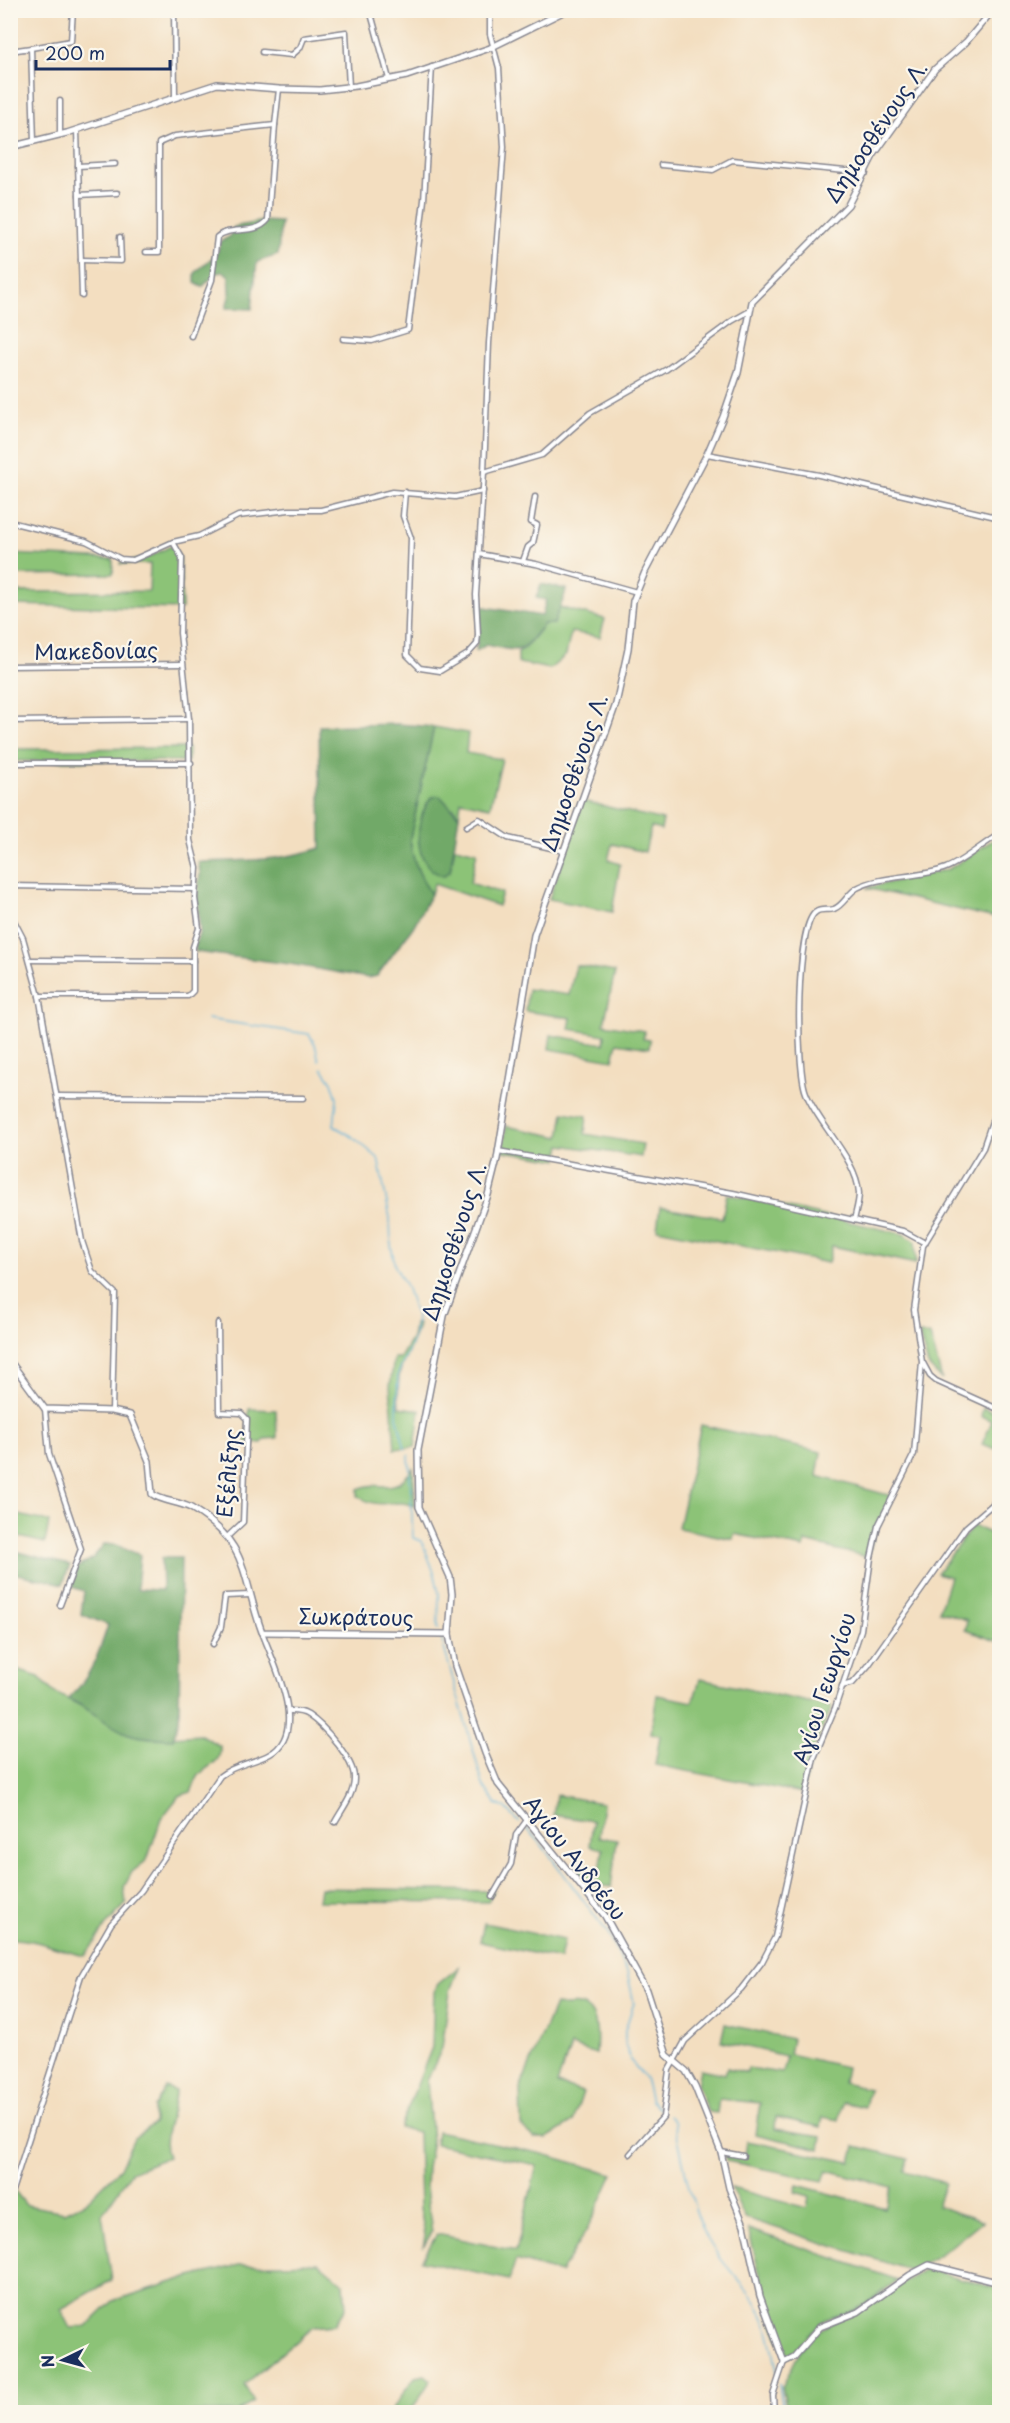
<svg xmlns="http://www.w3.org/2000/svg" width="1010" height="2423" font-family="'Playpen Sans',sans-serif">
	<style>
		.green { fill: #8cc377; stroke: #54796a; stroke-width: 1.5 }
		.forest { fill: #71a968; stroke: #466c63; stroke-width: 1.5 }
		.lines { fill: none; stroke-linecap: round; stroke-linejoin: round }
		.stream { stroke: #59afd5; stroke-width: 1.5 }
		.minor-casing { stroke: #87868f; stroke-width: 7 }
		.tertiary-casing { stroke: #87868f; stroke-width: 8 }
		.minor { stroke: #fff; stroke-width: 4 }
		.tertiary { stroke: #fff; stroke-width: 5 }
		.labels { text-anchor: middle; dominant-baseline: central; stroke-width: 4.5; stroke-linejoin: round; paint-order: stroke }
		.street-label { font-size: 21px; fill: #1b2f5e; stroke: #fbf7ec }
	</style>
	<rect width="100%" height="100%" fill="#fbf7ec"/>
	<filter id="ink" filterUnits="userSpaceOnUse"><feTurbulence type="fractalNoise" baseFrequency=".0167" numOctaves="2"/><feDisplacementMap in="SourceGraphic" scale="12" xChannelSelector="R" yChannelSelector="G"/><feConvolveMatrix kernelMatrix="1 2 1 2 8 2 1 2 1" color-interpolation-filters="sRGB"/></filter>
	<filter id="wash" filterUnits="userSpaceOnUse"><feTurbulence type="fractalNoise" baseFrequency=".008" numOctaves="4" result="noise"/><feDisplacementMap in="SourceGraphic" scale="24" xChannelSelector="R" yChannelSelector="G"/><feGaussianBlur stdDeviation="1.35" result="paint"/><feColorMatrix in="noise" values="0 0 0 0 0 0 0 0 0 0 0 0 0 0 0 0 0 1.4 0 .05"/><feComposite in="paint" operator="in"/></filter>
	<g filter="url(#wash)">
		<rect width="100%" height="100%" fill="#f3dec0"/>
		<!-- green -->
		<g class="green">
			<polygon points="171,546 180,558 182,609 11,605 11,592 149,591 150,564 120,564 121,562 145,559"/>
			<polygon points="11,554 113,559 113,574 11,575"/>
			<polygon points="558,607 605,619 600,637 571,632 566,655 550,669 518,663 518,652 525,648 544,624 554,624"/>
			<path d="M434 727 468 733 466 753 502 759 490 807 461 801 459 816 454 808 427 803 421 819 418 841 450 871 455 847 477 852 470 883 502 893 498 906 434 884 431 894C420 877 411 858 410 838Z"/>
			<polygon points="188,748 188,761 11,761 10,749"/>
			<polygon points="583,801 663,820 661,830 651,827 645,852 612,844 608,860 620,864 612,912 549,899"/>
			<polygon points="999,836 999,919 866,888 949,869"/>
			<polygon points="576,965 615,972 604,1024 645,1031 643,1039 650,1040 649,1048 617,1043 613,1060 549,1049 551,1035 604,1044 605,1035 569,1029 571,1018 525,1011 528,989 569,995"/>
			<polygon points="564,1112 587,1116 585,1134 643,1144 641,1157 561,1145 558,1160 503,1151 506,1126 560,1137"/>
			<polygon points="727,1194 903,1234 915,1241 916,1264 832,1246 828,1263 657,1229 660,1207 722,1218"/>
			<path d="M414 1324H418C415 1342 406 1353 401 1369 397 1381 398 1395 399 1407L420 1410 415 1447 395 1449 390 1386 394 1358H400L412 1338Z"/>
			<polygon points="919,1334 930,1335 942,1380 928,1365"/>
			<polygon points="983,1408 999,1414 999,1450 982,1444 992,1421 981,1416"/>
			<polygon points="249,1409 276,1410 277,1438 264,1439 262,1443 246,1442"/>
			<polygon points="701,1425 821,1452 817,1476 892,1496 877,1524 868,1557 805,1542 804,1548 734,1534 733,1539 678,1528"/>
			<path d="M413 1468 415 1506C393 1497 381 1512 358 1496V1489C382 1478 392 1499 413 1468Z"/>
			<polygon points="15,1514 49,1522 45,1543 11,1535"/>
			<polygon points="973,1526 999,1537 999,1642 965,1630 967,1620 939,1611 950,1577 937,1573"/>
			<path d="M10 1668 39 1677 53 1692 90 1710 127 1733 156 1738 201 1735 220 1746C221 1764 211 1763 201 1773 196 1778 194 1786 191 1792L179 1796 161 1819 147 1860 132 1872 124 1887 126 1904 108 1923 85 1956C60 1951 35 1938 11 1939Z"/>
			<polygon points="700,1679 832,1707 815,1745 802,1793 655,1765 660,1735 651,1733 657,1695 693,1702"/>
			<polygon points="556,1795 603,1803 599,1837 617,1840 611,1887 583,1883 568,1866 600,1871 603,1849 590,1846 593,1821 553,1815"/>
			<polygon points="320,1888 493,1891 488,1902 318,1901"/>
			<polygon points="484,1923 564,1940 560,1959 480,1942"/>
			<polygon points="459,1967 450,1991 442,2048 427,2081 432,2140 427,2168 426,2188 432,2232 423,2247 425,2235 420,2208 418,2132 400,2128 432,2047 434,1992 438,1984"/>
			<path d="M555 2005C563 2007 572 2003 580 2005 600 2010 597 2039 596 2054L571 2046 557 2084 583 2092 573 2122 547 2138H534L521 2125 520 2088Z"/>
			<polygon points="725,2024 792,2039 789,2054 846,2067 843,2083 869,2089 865,2107 843,2102 839,2120 823,2117 821,2127 776,2117 775,2129 822,2136 820,2149 755,2134 760,2103 719,2099 717,2113 708,2112 697,2085 700,2069 725,2074 727,2068 747,2073 748,2068 782,2073 786,2056 721,2041"/>
			<path d="M166 2087 175 2091C175 2113 159 2137 168 2157L131 2172 102 2214 112 2280 61 2309 71 2328 87 2326 113 2301 179 2280 239 2265 319 2263 344 2284 346 2308 334 2325 313 2327 244 2385 254 2402 237 2412H11L10 2185 26 2205 65 2212 86 2202 120 2168 134 2138 154 2123V2108Z"/>
			<polygon points="437,2131 543,2154 613,2174 588,2228 560,2273 516,2260 509,2280 421,2261 437,2234 516,2251 537,2165 435,2144"/>
			<polygon points="747,2141 851,2162 855,2146 908,2159 905,2171 945,2183 937,2206 982,2221 949,2248 912,2271 745,2218 731,2188 807,2208 809,2196 795,2192 797,2185 885,2208 892,2187 827,2170 823,2181 727,2161 726,2154 745,2157"/>
			<polygon points="748,2229 898,2280 858,2309 822,2322 790,2356 786,2357 773,2324"/>
			<polygon points="927,2269 999,2289 999,2412 788,2412 782,2387 801,2349 821,2329"/>
			<polygon points="425,2375 431,2380 410,2412 390,2412 415,2377"/>
		</g>
		<!-- forest -->
		<g class="forest">
			<polygon points="262,221 281,222 278,255 257,262 252,309 226,308 230,293 229,276 224,272 217,273 202,287 195,283 195,273 217,253 221,241 229,237 234,227"/>
			<path d="M541 584 566 589C564 602 557 611 554 624H544C518 654 527 653 486 645L476 651 480 625 478 606 542 616 546 600 536 598Z"/>
			<path d="M398 724 434 727 410 838C411 858 420 877 431 894L413 927 377 976 368 978 290 964 196 952 195 945 200 931 197 897 200 873 198 862C240 861 280 861 321 848L319 726Z"/>
			<path d="M440 796 459 816 450 871 443 876C411 866 414 818 432 797Z"/>
			<path d="M104 1544 116 1545 140 1555 137 1589 162 1590 161 1558H181L179 1720 173 1739C158 1738 141 1739 126 1733 105 1724 89 1708 68 1699 90 1679 99 1653 108 1625L81 1614 84 1591 72 1587 77 1568 93 1558Z"/>
			<polygon points="11,1550 70,1565 63,1584 12,1573"/>
		</g>
		<g class="lines">
			<!-- stream -->
			<g class="stream">
				<polyline points="207,1019 309,1034 315,1044 319,1061"/>
				<polyline points="322,1068 332,1082 337,1098 334,1126 353,1137 378,1158 390,1218 391,1245 395,1266 406,1286 416,1316 414,1338 398,1374 397,1416 405,1449"/>
				<polyline points="409,1455 413,1538 422,1541 435,1575 439,1594 438,1629"/>
				<polyline points="441,1637 483,1785 496,1804 505,1808 520,1823"/>
				<polyline points="526,1828 538,1840 607,1932 627,1972 634,2003 625,2030 625,2044 630,2060 645,2078 651,2101 661,2110"/>
				<path d="M669 2116 674 2121C684 2161 689 2203 708 2240 720 2261 735 2275 750 2294 768 2315 773 2350 778 2376"/>
				<polyline points="779,2384 784,2412"/>
			</g>
		</g>
	</g>
	<g filter="url(#ink)">
		<g class="lines">
			<defs>
				<g id="minor">
					<polyline points="174,10 175,97"/>
					<polyline points="370,10 389,79"/>
					<polyline points="31,48 71,41 73,10"/>
					<polyline points="10,51 31,48 34,141"/>
					<polyline points="262,52 292,55 300,48 304,38 346,32 349,87"/>
					<polyline points="77,130 82,296"/>
					<polyline points="60,135 60,101"/>
					<polyline points="661,165 713,170 732,160 866,173"/>
					<polyline points="78,166 115,164"/>
					<polyline points="79,195 117,193"/>
					<polyline points="146,252 159,252 159,143 175,136 275,125 279,89"/>
					<polyline points="81,260 121,261 120,237"/>
					<path d="M191 336 212 280 217 237C231 225 255 236 268 220L275 125"/>
					<polyline points="343,339 372,341 408,330 424,200 432,67"/>
					<polyline points="707,454 819,475 1000,518"/>
					<polyline points="484,472 542,455 590,413 667,369 732,321 748,312"/>
					<polyline points="405,492 403,516 411,538 407,655 420,668 440,671 468,654 477,644 478,635 476,595 484,472 489,343 504,147 499,68 490,34 490,10"/>
					<polyline points="10,522 86,541 121,559 133,560 173,542 199,536 238,516 289,510 321,510 392,492 455,497 483,491"/>
					<polyline points="479,554 536,564 637,592"/>
					<polyline points="523,561 528,547 533,543 537,525 531,522 535,497"/>
					<polyline points="10,666 182,664"/>
					<polyline points="10,721 189,719"/>
					<polyline points="10,763 191,763"/>
					<polyline points="466,827 479,819 508,838 564,851"/>
					<polyline points="10,886 195,889"/>
					<polyline points="10,913 23,938 39,996 82,1241 92,1271 115,1293 112,1411"/>
					<polyline points="30,960 193,961"/>
					<polyline points="39,996 188,996 193,991 193,947 199,928 195,898 197,868 190,840 189,719 180,633 182,558 173,542"/>
					<polyline points="58,1096 303,1098"/>
					<polyline points="498,1151 733,1193 903,1231 925,1243"/>
					<path d="M854 1220C856 1211 859 1202 859 1193 857 1159 817 1123 806 1093 796 1069 795 925 816 912 821 908 828 911 834 909 844 905 848 893 857 888 881 875 920 878 946 868 964 861 982 844 1000 834"/>
					<polyline points="218,1323 219,1412 241,1413 247,1419 243,1522 227,1537"/>
					<polyline points="923,1363 930,1376 936,1381 1000,1410"/>
					<polyline points="45,1409 49,1454 81,1549 60,1605"/>
					<polyline points="213,1644 221,1627 225,1596 250,1595"/>
					<polyline points="842,1686 853,1683 868,1666 966,1527 1000,1498"/>
					<path d="M290 1711C296 1711 302 1711 308 1715 323 1725 355 1760 354 1779 354 1795 342 1809 335 1822"/>
					<polyline points="492,1897 511,1864 516,1835 527,1820"/>
					<polyline points="721,2152 743,2156"/>
					<polyline points="630,2154 663,2117 669,2070 685,2041 741,1989 762,1962 775,1937 814,1758 835,1708 861,1630 871,1558 878,1526 914,1454 922,1362 914,1310 923,1246 983,1148 1000,1098"/>
					<path d="M10 2197 81 1976 111 1924 141 1891 220 1776C235 1764 254 1763 270 1754 310 1731 273 1663 262 1632"/>
					<polyline points="774,2412 773,2395 784,2362"/>
				</g>
				<g id="tertiary">
					<polyline points="993,10 966,42 935,69 873,156 848,205 752,302 738,373 723,417 707,454 645,572 633,601 628,649 616,704 534,935 497,1159 488,1195 444,1316 418,1450 419,1507 450,1577 452,1594 449,1634 455,1666 485,1753 498,1784 605,1916 646,1990 667,2055 686,2071 695,2087 721,2152 729,2188 744,2225 760,2296 784,2362 794,2357 820,2327 858,2312 910,2275 929,2265 1000,2283"/>
					<polyline points="10,147 67,133 217,84 279,89 320,90 356,86 407,76 490,48 567,10"/>
					<path d="M10 1361 45 1409 112 1411 130 1415 149 1461 152 1494C163 1502 178 1501 191 1508 250 1543 241 1575 262 1632L449 1634"/>
				</g>
			</defs>
			<!-- minor casing -->
			<use href="#minor" class="minor-casing"/>
			<!-- tertiary casing -->
			<use href="#tertiary" class="tertiary-casing"/>
			<!-- minor -->
			<use href="#minor" class="minor"/>
			<!-- tertiary -->
			<use href="#tertiary" class="tertiary"/>
		</g>
	</g>
	<g class="labels">
		<!-- street labels -->
		<g class="street-label">
			<text transform="translate(875 131) rotate(-56)">Δημοσθένους Λ.</text>
			<text transform="translate(96 650) rotate(-1)">Μακεδονίας</text>
			<text transform="translate(573 772) rotate(-71)">Δημοσθένους Λ.</text>
			<text transform="translate(453 1241) rotate(-72)">Δημοσθένους Λ.</text>
			<text transform="translate(227 1473) rotate(-85)">Εξέλιξης</text>
			<text transform="translate(356 1616) rotate(1)">Σωκράτους</text>
			<text transform="translate(823 1688) rotate(-72)">Αγίου Γεωργίου</text>
			<text transform="translate(576 1857) rotate(52)">Αγίου Ανδρέου</text>
		</g>
	</g>
	<!-- margin -->
	<rect width="1010" height="2423" fill="none" stroke="#fbf7ec" stroke-width="36"/>
	<!-- north arrow -->
	<g transform="translate(63 2360) rotate(265)" stroke="#fbf7ec" stroke-width="4.5" paint-order="stroke">
	<path d="M0-4.5L10 22L0 15L-10 22Z" fill="#1b2f5e"/>
	<text y="-9" font-size="16" font-weight="bold" text-anchor="middle" fill="#1b2f5e">N</text>
	</g>
	<!-- scale -->
	<path d="M36 60v9h134v-9" fill="none" stroke="#1b2f5e" stroke-width="3"/>
	<text x="45" y="60" font-size="18" fill="#1b2f5e" stroke="#fbf7ec" stroke-width="4.5" paint-order="stroke">200 m</text>
</svg>
